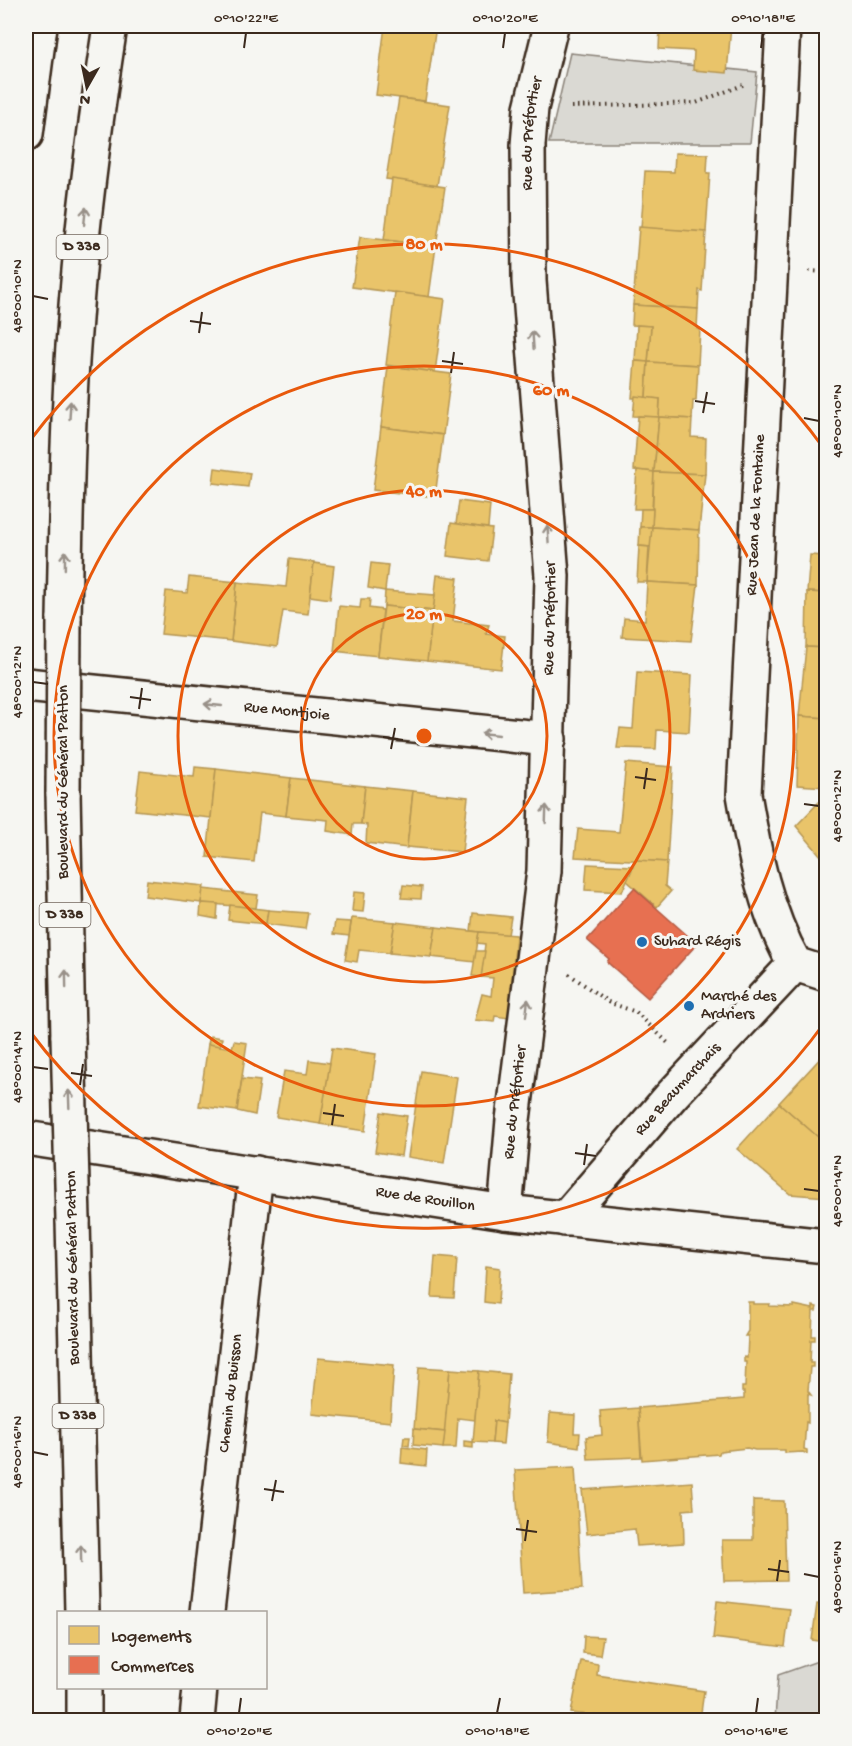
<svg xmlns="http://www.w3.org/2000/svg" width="852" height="1746" font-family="'Gochi Hand',sans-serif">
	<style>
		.green { fill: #dad9d3; stroke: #8a8278; stroke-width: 1.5 }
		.homes { fill: #e9c46a; stroke: #b59653; stroke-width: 1.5 }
		.shops { fill: #e76f51; stroke: #b35a42; stroke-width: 1.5 }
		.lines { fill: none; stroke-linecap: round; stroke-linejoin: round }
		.minor-casing { stroke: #3b2a1e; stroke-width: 38 }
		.trunk-casing { stroke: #3b2a1e; stroke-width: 38 }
		.path { stroke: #3b2a1e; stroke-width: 4; stroke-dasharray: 1.5 4.5; stroke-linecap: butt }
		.minor { stroke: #f6f6f2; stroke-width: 33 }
		.trunk { stroke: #f6f6f2; stroke-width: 33 }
		.trunk-bridge-casing { stroke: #3b2a1e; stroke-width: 38; stroke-linecap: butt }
		.trunk-bridge { stroke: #f6f6f2; stroke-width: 33 }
		.oneway { stroke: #989088 }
		.ticks { fill: none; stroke: #3b2a1e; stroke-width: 2 }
		.ring { fill: none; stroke: #e8590c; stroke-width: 3 }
		.poi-dot { fill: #1f6fb2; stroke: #f6f6f2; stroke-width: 2 }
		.labels { text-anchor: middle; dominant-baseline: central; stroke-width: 6; stroke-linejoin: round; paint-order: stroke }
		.shield { fill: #f6f6f2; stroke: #73675e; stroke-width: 1.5 }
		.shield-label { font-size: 15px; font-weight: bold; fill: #3b2a1e }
		.street-label { font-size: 16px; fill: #3b2a1e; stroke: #f6f6f2 }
		.poi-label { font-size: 16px; fill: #3b2a1e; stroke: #f6f6f2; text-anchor: start }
		.centre { fill: #e8590c; stroke: #f6f6f2; stroke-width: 3 }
		.ring-label { font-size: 18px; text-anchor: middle; font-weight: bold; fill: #e8590c; stroke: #f6f6f2; stroke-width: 6; stroke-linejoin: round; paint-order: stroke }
		.neatline { fill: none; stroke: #3b2a1e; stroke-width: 2 }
		.ticks-label { font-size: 15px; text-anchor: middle; fill: #3b2a1e }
	</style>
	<rect width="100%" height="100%" fill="#f6f6f2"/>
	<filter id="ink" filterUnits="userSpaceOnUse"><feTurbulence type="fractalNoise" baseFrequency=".0167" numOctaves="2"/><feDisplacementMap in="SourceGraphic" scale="12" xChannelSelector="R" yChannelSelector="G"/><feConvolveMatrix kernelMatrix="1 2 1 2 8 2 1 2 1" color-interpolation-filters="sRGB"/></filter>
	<g filter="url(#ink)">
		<!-- green -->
		<g class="green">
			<polygon points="570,53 757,72 750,143 549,143"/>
			<polygon points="826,1658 826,1720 775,1720 778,1675"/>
		</g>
		<!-- homes -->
		<g class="homes">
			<polygon points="385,26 436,26 425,101 376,95"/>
			<polygon points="660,26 731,26 727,73 693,70 694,51 659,49"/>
			<polygon points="399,98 450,105 437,186 386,179"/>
			<polygon points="675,153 708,154 707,173 710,173 706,232 641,228 645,171 674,172"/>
			<polygon points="392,179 445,187 436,246 384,240"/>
			<polygon points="639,227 706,232 702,291 699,290 698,309 633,305"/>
			<polygon points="360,237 436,246 429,297 352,287"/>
			<polygon points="395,292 445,299 435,372 386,365"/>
			<polygon points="633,305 698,309 697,329 700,329 698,365 648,362 651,326 632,325"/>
			<polygon points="637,325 651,326 648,362 635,361"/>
			<polygon points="635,361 648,362 646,398 632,398"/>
			<polygon points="648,362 698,365 696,401 693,401 692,419 659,417 660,399 646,398"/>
			<polygon points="388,366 451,374 443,435 381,427"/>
			<polygon points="635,396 660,399 659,417 633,416"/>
			<polygon points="638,416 659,417 654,472 634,470"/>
			<polygon points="659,417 692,419 691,437 706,438 705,474 654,472"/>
			<polygon points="381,427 443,435 435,497 373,490"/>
			<polygon points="215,468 250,473 248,487 213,483"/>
			<polygon points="637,470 654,472 652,509 634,509"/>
			<polygon points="654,472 705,474 699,530 652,527"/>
			<polygon points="459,501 490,505 488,528 456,524"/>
			<polygon points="641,509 653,509 652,527 640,527"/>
			<polygon points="451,523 492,529 488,561 447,556"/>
			<polygon points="640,527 652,527 652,547 639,546"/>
			<polygon points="652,527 699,530 698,585 647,582"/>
			<polygon points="639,546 649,547 647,582 637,582"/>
			<polygon points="810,555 826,556 826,593 807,592"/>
			<polygon points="289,559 314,562 308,614 283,611 277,647 231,641 237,582 286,587"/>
			<polygon points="314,563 334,566 330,599 310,596"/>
			<polygon points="371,563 388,565 385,591 368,588"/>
			<polygon points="437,575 458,578 453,621 489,625 486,634 505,636 501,669 427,661"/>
			<polygon points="189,577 237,582 231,641 161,634 166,591 187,593"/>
			<polygon points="647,582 698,585 691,641 622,637 624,618 645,620"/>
			<polygon points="385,591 435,595 433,611 384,606"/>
			<polygon points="807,592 826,593 826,648 806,647"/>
			<polygon points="361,599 370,599 369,608 383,610 378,656 334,651 339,606 360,608"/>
			<polygon points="384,606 433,611 427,661 378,656"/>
			<polygon points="806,647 826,648 826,718 799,716"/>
			<polygon points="637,672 692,675 689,732 657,730 656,749 617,748 620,728 633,729"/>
			<polygon points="799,716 826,718 826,787 797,785"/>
			<polygon points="626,763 673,767 667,862 575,857 578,829 619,832"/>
			<polygon points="195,767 216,769 211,818 135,810 140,771 194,777"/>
			<polygon points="216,769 291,778 286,816 260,813 254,862 207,857"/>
			<polygon points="291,778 365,786 361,824 353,824 352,835 327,831 328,820 286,816"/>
			<polygon points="365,786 413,791 407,848 366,843 367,825 361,824"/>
			<polygon points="413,791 468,797 462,852 407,847"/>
			<polygon points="822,799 826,804 826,862 796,826"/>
			<polygon points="636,860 667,862 665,886 671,891 657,907 627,881"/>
			<polygon points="587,864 633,866 622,892 585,890"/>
			<polygon points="147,880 204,886 201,903 145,896"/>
			<polygon points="403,885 422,887 421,899 401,898"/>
			<polygon points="203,889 258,895 256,908 201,903"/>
			<polygon points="354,892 365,893 363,912 352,911"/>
			<polygon points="201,903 218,904 217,919 200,916"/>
			<polygon points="230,905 268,910 266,924 228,920"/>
			<polygon points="268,910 308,913 305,929 266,924"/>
			<polygon points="473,913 511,917 508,935 471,931"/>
			<polygon points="352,918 395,922 390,953 359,950 357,962 345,960"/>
			<polygon points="335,921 351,922 349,936 333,934"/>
			<polygon points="395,922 436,927 431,957 390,953"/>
			<polygon points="436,927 479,932 475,962 431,957"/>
			<polygon points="479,932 516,935 509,1018 495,1016 494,1022 475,1020 482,994 491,996 493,978 481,977 485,944 477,943"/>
			<polygon points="476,951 485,951 481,977 472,976"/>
			<polygon points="210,1036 222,1038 220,1047 208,1044"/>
			<polygon points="234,1041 247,1043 237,1111 199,1106 208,1044 232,1048"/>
			<polygon points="332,1048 376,1054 365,1131 320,1124"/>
			<polygon points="826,1052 826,1144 779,1103"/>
			<polygon points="309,1060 330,1063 320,1124 276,1117 284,1071 307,1074"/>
			<polygon points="421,1071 457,1077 444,1163 408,1157"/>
			<polygon points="242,1079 260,1081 255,1115 237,1111"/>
			<polygon points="779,1103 826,1144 826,1197 790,1194 737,1149"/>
			<polygon points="381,1112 407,1116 401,1156 375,1152"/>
			<polygon points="435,1256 457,1258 454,1298 432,1297"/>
			<polygon points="486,1266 500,1268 498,1304 484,1302"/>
			<polygon points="748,1302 753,1302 753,1304 770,1304 769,1306 794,1307 794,1305 813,1309 813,1306 817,1307 816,1311 813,1311 812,1336 815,1336 815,1340 811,1340 810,1363 813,1363 813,1367 810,1367 808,1391 811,1395 808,1394 808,1423 806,1422 804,1449 807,1450 807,1454 803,1452 785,1453 785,1450 755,1450 747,1448 720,1451 719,1454 642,1460 638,1408 744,1399 744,1392 742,1392 742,1387 745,1387 746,1362 744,1362 744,1357 747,1358 748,1336 745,1336 748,1331"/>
			<polygon points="318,1358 394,1365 390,1422 312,1414"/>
			<polygon points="419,1367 450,1369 445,1432 414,1429"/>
			<polygon points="450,1369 479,1371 475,1420 458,1418 456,1448 443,1448"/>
			<polygon points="479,1371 509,1374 505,1423 494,1421 492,1443 473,1442"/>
			<polygon points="638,1408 641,1457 588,1459 586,1437 602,1435 600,1411"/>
			<polygon points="550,1413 575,1415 574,1433 580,1433 579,1447 548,1442"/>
			<polygon points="494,1421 505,1423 503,1444 492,1443"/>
			<polygon points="414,1429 445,1432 443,1448 413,1445"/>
			<polygon points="404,1437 410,1437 409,1446 403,1445"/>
			<polygon points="464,1441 473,1442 473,1448 464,1447"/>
			<polygon points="402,1447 427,1450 426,1466 401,1463"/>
			<polygon points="575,1467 582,1589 523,1593 515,1470"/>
			<polygon points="692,1482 694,1509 683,1510 684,1543 637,1546 635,1529 587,1534 582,1490"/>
			<polygon points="753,1500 784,1501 786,1580 724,1581 722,1540 753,1540"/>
			<polygon points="717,1601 790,1609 785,1647 713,1638"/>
			<polygon points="817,1604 826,1605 826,1642 812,1640"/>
			<polygon points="584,1636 603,1637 600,1655 583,1653"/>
			<polygon points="581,1661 598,1664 597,1675 704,1691 700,1720 639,1720 571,1713"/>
		</g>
		<!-- shops -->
		<polygon class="shops" points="634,888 697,944 648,998 607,962 609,959 587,940"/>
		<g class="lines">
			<defs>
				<g id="minor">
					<path d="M783 26 744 794C754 853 765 911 795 964L826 974"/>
					<path id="s1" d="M26 685 549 739"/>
					<path id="s2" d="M26 1138 505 1212 826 1246"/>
					<path id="s3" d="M505 1212 513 1120 544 871 552 576 529 281 528 145 531 108 551 26"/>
					<path id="s4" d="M565 1219 672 1095 795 964"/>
					<path id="s5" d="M207 1612 256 1173"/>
					<polyline points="197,1720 200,1688"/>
				</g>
				<g id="trunk">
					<polyline points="26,134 40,26"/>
					<path d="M64 619C66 519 67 419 75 319 82 221 95 123 110 26"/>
					<polyline points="63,793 68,1037"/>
					<polyline points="73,1220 82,1612"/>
					<polyline points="84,1688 84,1720"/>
				</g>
			</defs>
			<!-- minor casing -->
			<use href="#minor" class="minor-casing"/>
			<!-- trunk casing -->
			<use href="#trunk" class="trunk-casing"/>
			<!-- path -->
			<g class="path">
				<polyline points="571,107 696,103 743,85"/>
				<polyline points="809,271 826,272"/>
				<polyline points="569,974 608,1002 636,1012 669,1044"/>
			</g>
			<!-- minor -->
			<use href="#minor" class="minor"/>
			<!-- trunk -->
			<use href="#trunk" class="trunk"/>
			<defs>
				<g id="trunk-bridge">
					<polyline points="63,793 64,619"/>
					<polyline points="68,1037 73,1220"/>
				</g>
			</defs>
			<!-- trunk-bridge casing -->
			<use href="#trunk-bridge" class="trunk-bridge-casing"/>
			<!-- trunk-bridge -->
			<use href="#trunk-bridge" class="trunk-bridge"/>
		</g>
		<!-- one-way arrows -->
		<defs><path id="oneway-shaft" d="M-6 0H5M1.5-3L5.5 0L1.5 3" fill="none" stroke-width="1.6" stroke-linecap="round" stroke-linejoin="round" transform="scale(1.5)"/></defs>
		<g class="oneway">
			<use href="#oneway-shaft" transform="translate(85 216) rotate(-84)"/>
			<use href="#oneway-shaft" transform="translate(533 340) rotate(-94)"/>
			<use href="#oneway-shaft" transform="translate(70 410) rotate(-87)"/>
			<use href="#oneway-shaft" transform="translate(548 534) rotate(-94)"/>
			<use href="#oneway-shaft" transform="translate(65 560) rotate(-89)"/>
			<use href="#oneway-shaft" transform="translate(213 705) rotate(-174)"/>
			<use href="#oneway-shaft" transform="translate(490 734) rotate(-174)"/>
			<use href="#oneway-shaft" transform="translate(546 814) rotate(-88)"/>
			<use href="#oneway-shaft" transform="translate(66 979) rotate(-91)"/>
			<use href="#oneway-shaft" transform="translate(527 1008) rotate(-83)"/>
			<use href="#oneway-shaft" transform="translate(69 1099) rotate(-92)"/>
			<use href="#oneway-shaft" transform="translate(81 1554) rotate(-91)"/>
		</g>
	</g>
	<!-- ticks -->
	<path class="ticks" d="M244 48 246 33M503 48 505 33M761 48 763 33M33 296 48 299M190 321 211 324M199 333 202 312M442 361 463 364M451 373 454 352M695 401 715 404M703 413 707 392M804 418 819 421M33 682 48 684M130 697 151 700M139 709 142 688M383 737 403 740M391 749 395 728M635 777 656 780M644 789 647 768M804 804 819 806M33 1067 48 1069M71 1073 92 1076M80 1085 83 1064M323 1113 344 1116M332 1125 335 1104M575 1153 596 1156M584 1165 587 1144M804 1189 819 1191M33 1452 48 1455M264 1489 284 1492M272 1501 276 1480M516 1529 537 1532M525 1541 528 1520M768 1569 789 1572M804 1574 819 1577M777 1581 780 1560M239 1713 241 1698M497 1713 500 1698M756 1713 758 1698"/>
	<!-- distance rings -->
	<g class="ring">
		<circle cx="424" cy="736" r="123"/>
		<circle cx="424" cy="736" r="246"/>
		<circle cx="424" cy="736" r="370"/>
		<path d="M825 1022A493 493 0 0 1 28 1029M28 443A493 493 0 0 1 825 450"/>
	</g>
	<!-- markers -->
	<g class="poi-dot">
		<circle cx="642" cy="942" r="6"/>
		<circle cx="689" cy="1006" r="6"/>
	</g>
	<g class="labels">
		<!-- shield labels -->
		<g class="shield">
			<rect x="56.5" y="235" width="51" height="24" rx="4.5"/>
			<rect x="39.5" y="903" width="51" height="24" rx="4.5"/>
			<rect x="52.5" y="1404" width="51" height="24" rx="4.5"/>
		</g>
		<g class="shield-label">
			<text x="82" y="247">D 338</text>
			<text x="65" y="915">D 338</text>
			<text x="78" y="1416">D 338</text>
		</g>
		<!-- street labels -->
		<g class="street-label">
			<text stroke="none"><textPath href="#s3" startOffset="1082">Rue du Préfortier</textPath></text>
			<text transform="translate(757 515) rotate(-87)">Rue Jean de la Fontaine</text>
			<text stroke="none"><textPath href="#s3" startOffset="596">Rue du Préfortier</textPath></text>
			<text stroke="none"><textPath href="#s1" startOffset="262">Rue Montjoie</textPath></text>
			<text transform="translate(64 782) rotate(-90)">Boulevard du Général Patton</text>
			<text stroke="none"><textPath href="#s4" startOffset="172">Rue Beaumarchais</textPath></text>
			<text stroke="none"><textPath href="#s3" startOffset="110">Rue du Préfortier</textPath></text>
			<text stroke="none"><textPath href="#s2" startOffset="404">Rue de Rouillon</textPath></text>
			<text transform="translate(74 1268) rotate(-91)">Boulevard du Général Patton</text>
			<text stroke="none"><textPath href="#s5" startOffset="220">Chemin du Buisson</textPath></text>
		</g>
		<!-- poi labels -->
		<g class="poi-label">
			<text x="654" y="942">Suhard Régis</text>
			<text x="701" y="997">Marché des<tspan x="701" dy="18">Ardriers</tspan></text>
		</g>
	</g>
	<circle cx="424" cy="736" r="9" class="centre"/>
	<g class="ring-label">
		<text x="424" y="249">80 m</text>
		<text x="551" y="395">60 m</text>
		<text x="424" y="496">40 m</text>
		<text x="424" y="619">20 m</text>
	</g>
	<!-- margin -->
	<rect width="852" height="1746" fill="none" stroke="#f6f6f2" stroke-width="66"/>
	<!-- legend -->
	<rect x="57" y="1611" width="210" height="78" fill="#f6f6f2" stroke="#aba49d" stroke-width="1.5"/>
	<rect x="69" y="1626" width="30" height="18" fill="#e9c46a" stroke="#aba49d" stroke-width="1.5"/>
	<text x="111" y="1641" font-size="18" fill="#3b2a1e">Logements</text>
	<rect x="69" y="1656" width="30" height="18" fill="#e76f51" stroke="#aba49d" stroke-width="1.5"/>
	<text x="111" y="1671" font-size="18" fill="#3b2a1e">Commerces</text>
	<!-- north arrow -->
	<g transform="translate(87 87) rotate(189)" stroke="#f6f6f2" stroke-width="4.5" paint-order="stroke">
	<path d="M0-4.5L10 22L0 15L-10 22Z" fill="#3b2a1e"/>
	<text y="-9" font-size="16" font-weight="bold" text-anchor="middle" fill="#3b2a1e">N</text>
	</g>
	<rect x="33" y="33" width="786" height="1680" class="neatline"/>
	<g class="ticks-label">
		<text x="246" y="22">0°10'22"E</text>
		<text x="505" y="22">0°10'20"E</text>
		<text x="763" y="22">0°10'18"E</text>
		<text transform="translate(16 296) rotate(-90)" y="5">48°00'10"N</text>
		<text transform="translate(836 421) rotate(-90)" y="5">48°00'10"N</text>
		<text transform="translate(16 682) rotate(-90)" y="5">48°00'12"N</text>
		<text transform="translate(836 806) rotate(-90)" y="5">48°00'12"N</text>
		<text transform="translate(16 1067) rotate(-90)" y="5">48°00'14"N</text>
		<text transform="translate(836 1191) rotate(-90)" y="5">48°00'14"N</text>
		<text transform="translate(16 1452) rotate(-90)" y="5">48°00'16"N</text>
		<text transform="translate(836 1577) rotate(-90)" y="5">48°00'16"N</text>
		<text x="239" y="1735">0°10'20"E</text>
		<text x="497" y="1735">0°10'18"E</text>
		<text x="756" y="1735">0°10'16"E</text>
	</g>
</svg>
